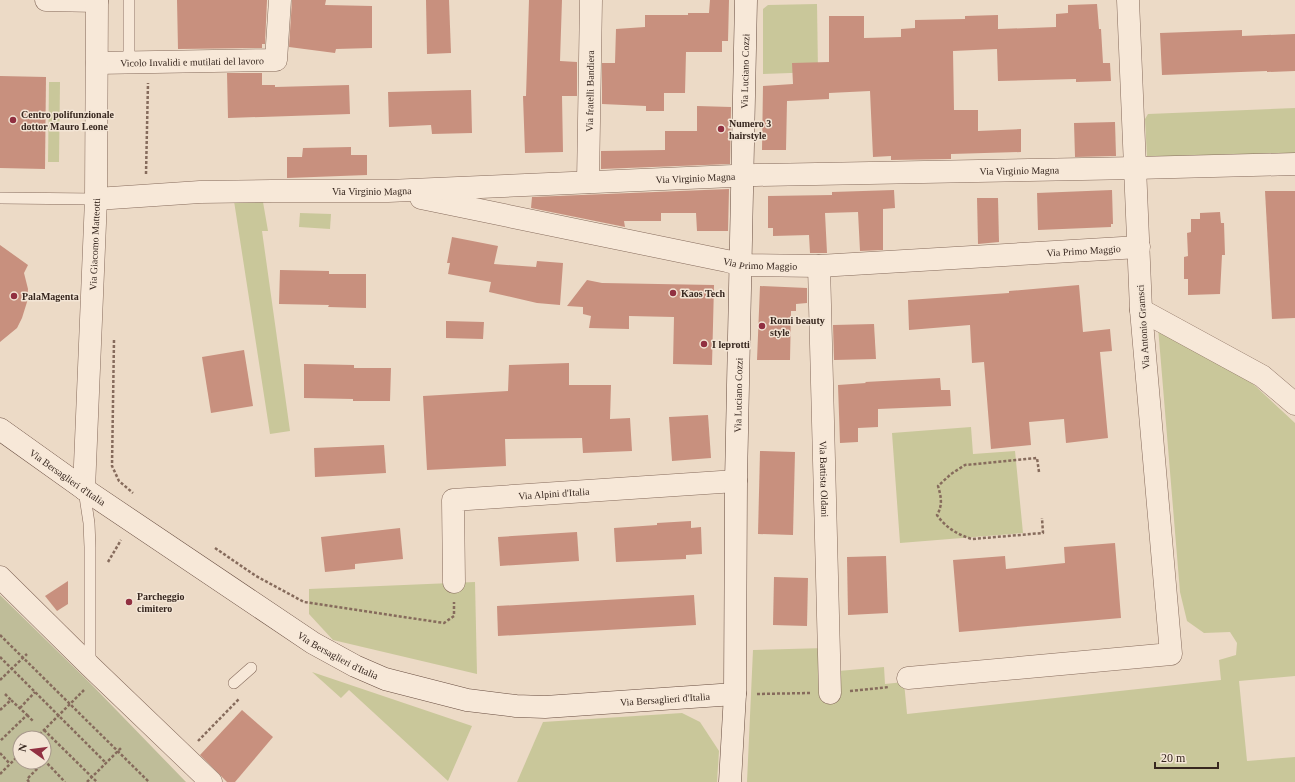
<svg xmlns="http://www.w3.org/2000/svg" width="1295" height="782" font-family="'Times New Roman',serif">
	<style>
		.green { fill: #c9c79a }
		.cemetery { fill: #bfbd99; fill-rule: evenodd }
		.building { fill: #c8907e }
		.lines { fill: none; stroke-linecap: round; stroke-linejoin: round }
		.lane-casing { stroke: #866b5c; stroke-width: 12 }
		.street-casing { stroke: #866b5c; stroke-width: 23 }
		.secondary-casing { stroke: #684d40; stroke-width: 23 }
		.path { stroke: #866b5c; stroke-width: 2.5; stroke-dasharray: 3 2; stroke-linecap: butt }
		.lane { stroke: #f7e8d8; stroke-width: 11 }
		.street { stroke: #f7e8d8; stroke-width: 22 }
		.secondary { stroke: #f7e8d8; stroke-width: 22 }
		.poi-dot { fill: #913041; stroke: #f3e5d5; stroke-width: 1.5 }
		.labels { text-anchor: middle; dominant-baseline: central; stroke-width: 3; stroke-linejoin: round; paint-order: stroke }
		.street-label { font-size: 10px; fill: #37271f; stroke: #f3e5d5 }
		.poi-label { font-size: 10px; font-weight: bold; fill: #37271f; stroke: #f3e5d5; text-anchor: start }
	</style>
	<rect width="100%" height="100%" fill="#ecdac6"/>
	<!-- green -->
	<g class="green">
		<polygon points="817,4 818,72 763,74 763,9 768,5"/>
		<polygon points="49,82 60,82 59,162 48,162"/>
		<polygon points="1295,108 1295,156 1147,157 1145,119 1148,114"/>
		<polygon points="234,201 263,202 268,231 262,231 290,431 270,434"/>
		<polygon points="300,213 331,214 330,229 299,227"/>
		<polygon points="1158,327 1252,383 1295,423 1295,676 1239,681 1247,761 1295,757 1295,782 747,782 753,650 825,648 827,672 884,667 885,684 904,682 907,714 1221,680 1219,660 1236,655 1237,643 1230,632 1204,633 1187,621 1180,592"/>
		<polygon points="971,427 973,454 1015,451 1023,533 900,543 892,433"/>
		<polygon points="475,582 477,674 333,640 309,614 309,589"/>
		<polygon points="312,672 472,726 448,781 349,690 341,698"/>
		<polygon points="682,713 700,722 719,751 717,782 517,782 543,722"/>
	</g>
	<!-- cemetery -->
	<path class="cemetery" d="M0 595 90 683 186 782H0ZM20 738H44V762H20Z"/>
	<!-- building -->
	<g class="building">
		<polygon points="177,0 267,0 265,44 262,44 262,48 178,49"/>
		<polygon points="292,0 326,0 325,5 372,6 372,48 336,49 335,53 289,47"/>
		<polygon points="426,0 449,0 451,53 427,54"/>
		<polygon points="529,0 562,0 560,61 577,62 577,96 562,96 563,152 525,153 523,96 526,96"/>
		<polygon points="710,0 729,0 728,41 722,41 722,52 686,52 685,93 664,93 664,111 646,111 646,106 602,104 602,63 615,63 616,29 645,27 645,15 688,15 688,13 709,13"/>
		<polygon points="1097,4 1099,29 1101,29 1103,63 1110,63 1111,81 1076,82 1076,79 998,81 997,49 953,51 954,110 978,110 978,131 1021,129 1021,152 951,154 951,159 891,160 891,156 873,157 870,91 829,93 829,99 787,101 786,150 762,150 763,86 793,84 792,63 829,62 829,16 864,16 864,38 901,37 901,29 915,28 915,20 965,19 965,16 998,15 998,29 1056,27 1056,14 1068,13 1068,5"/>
		<polygon points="1242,30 1242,36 1295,34 1295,71 1267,72 1267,71 1162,75 1160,33"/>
		<polygon points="227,73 262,73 262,85 275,85 275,87 349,85 350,114 228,118"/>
		<polygon points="0,76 46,77 45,169 0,168"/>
		<polygon points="471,90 472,133 432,134 431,125 389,127 388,92"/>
		<polygon points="697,106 731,107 730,164 601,169 601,151 665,150 665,131 697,131"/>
		<polygon points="1115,122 1116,156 1075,157 1074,123"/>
		<polygon points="351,147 351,155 367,155 367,175 287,178 287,157 302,157 303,148"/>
		<polygon points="729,189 728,231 697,231 696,213 661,213 661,221 624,221 625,227 531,208 532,197"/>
		<polygon points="894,190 895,208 883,209 883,250 860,251 858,212 825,213 827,253 810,253 809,235 773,236 773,228 768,228 768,196 832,195 832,192"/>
		<polygon points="1112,190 1113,224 1111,224 1111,227 1038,230 1037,193"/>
		<polygon points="1265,191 1295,191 1295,318 1272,319"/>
		<polygon points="977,198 998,198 999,242 978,244"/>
		<polygon points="1220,212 1221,223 1224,223 1225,255 1222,255 1220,294 1188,295 1188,279 1184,279 1184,257 1188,256 1187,233 1191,232 1191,219 1200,219 1200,213"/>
		<polygon points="452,237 498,246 494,264 536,267 537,261 563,263 560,305 537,303 489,292 491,282 448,274 450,263 447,263"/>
		<polygon points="0,245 28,265 24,273 28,289 27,302 22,318 17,328 0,342"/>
		<polygon points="280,270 329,271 329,274 366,274 366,308 328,307 329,305 279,304"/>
		<polygon points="587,280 602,283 714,285 712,365 673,364 674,317 629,316 629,329 589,328 591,316 583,314 583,307 567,306"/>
		<polygon points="1079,285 1083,332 1110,329 1112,351 1100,352 1108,438 1066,443 1064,419 1029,422 1031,445 991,449 984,362 972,363 970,325 909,330 908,300 1009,293 1009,291"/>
		<polygon points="760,286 807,288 807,303 796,304 796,311 791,311 790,360 757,360"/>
		<polygon points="446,321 484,322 483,339 446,338"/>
		<polygon points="874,324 876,359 834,360 833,325"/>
		<polygon points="244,350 253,406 211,413 202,357"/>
		<polygon points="569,363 569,385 611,385 610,419 630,418 632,451 583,453 582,438 505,439 506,466 427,470 423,396 508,391 509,365"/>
		<polygon points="304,364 354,365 354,368 391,368 390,401 353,401 353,399 304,398"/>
		<polygon points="940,378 941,390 950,390 951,406 878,409 878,427 858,428 858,442 840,443 838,385 866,383 865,382"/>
		<polygon points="708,415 711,458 672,461 669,417"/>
		<polygon points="384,445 386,473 315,477 314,448"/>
		<polygon points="760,451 795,452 793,535 758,534"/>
		<polygon points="691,521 691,528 701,527 702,554 686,555 686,559 616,562 614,528 657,525 657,523"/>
		<polygon points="400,528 403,559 355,564 355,569 325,572 321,537"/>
		<polygon points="577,532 579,561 500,566 498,537"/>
		<polygon points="1115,543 1121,618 959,632 953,560 1005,556 1006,569 1065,563 1064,547"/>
		<polygon points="886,556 888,613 848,615 847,557"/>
		<polygon points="774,577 808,578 807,626 773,625"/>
		<polygon points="68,581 68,604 57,611 45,596"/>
		<polygon points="694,595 696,625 498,636 497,606"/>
		<polygon points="242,710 273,737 235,782 227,782 200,755"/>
	</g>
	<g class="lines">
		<defs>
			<g id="lane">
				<polyline points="129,0 129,63"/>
				<polyline points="0,198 96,199"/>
				<polyline points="84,490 89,523 90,547 90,664"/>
				<polyline points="234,683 251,668"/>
			</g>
			<g id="street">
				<polyline points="46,0 97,1"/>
				<path id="s1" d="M97 63 276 60 280 0"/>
				<path id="s2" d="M588 182 591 0"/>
				<path id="s3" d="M421 198 727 261 742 265 819 266 1139 247"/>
				<path id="s4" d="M96 199 200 192 272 191H388L756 175 1136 168 1295 164"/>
				<path id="s5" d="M819 266 830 693"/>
				<polyline points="1141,310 1262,376 1295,404"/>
				<path id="s6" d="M84 489 96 199 97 0"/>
				<polyline points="0,577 90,666 211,782"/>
				<path id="s7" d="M454 582 453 500 736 481"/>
				<polyline points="908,678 1171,654 1141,310 1128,0"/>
			</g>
			<g id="secondary">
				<path id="s8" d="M0 429 84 489 313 643 355 666 385 679 467 700 516 706 545 707 735 694"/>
				<path id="s9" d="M730 782 735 694 736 481 746 0"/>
			</g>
		</defs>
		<!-- lane casing -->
		<use href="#lane" class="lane-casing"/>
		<!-- street casing -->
		<use href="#street" class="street-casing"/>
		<!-- secondary casing -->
		<use href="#secondary" class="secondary-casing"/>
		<!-- path -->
		<g class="path">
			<polyline points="146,174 148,83"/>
			<polyline points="114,340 112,466 119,481 133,493"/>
			<path d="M1039 472 1037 458 965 465 951 474 938 486C941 496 943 505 937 515 945 527 958 535 972 539L1043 533 1042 518"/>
			<polyline points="215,548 256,576 304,602 444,623 454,616 454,602"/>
			<polyline points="108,562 121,540"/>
			<polyline points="0,635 149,782"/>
			<polyline points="0,657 106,763"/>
			<polyline points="0,680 27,654"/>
			<polyline points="850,691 889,687"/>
			<polyline points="5,694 11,700"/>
			<polyline points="757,694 810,693"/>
			<polyline points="20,708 35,692"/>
			<polyline points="0,710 11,700 27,715 0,741"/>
			<polyline points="27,715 33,721"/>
			<polyline points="44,730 97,782"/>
			<polyline points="36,738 84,690"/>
			<polyline points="198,741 239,699"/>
			<polyline points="0,753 10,764"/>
			<polyline points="44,762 45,761 65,782"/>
			<polyline points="0,774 20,754"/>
			<polyline points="29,782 27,779 44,762"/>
			<polyline points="87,782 122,747"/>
		</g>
		<!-- lane -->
		<use href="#lane" class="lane"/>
		<!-- street -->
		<use href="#street" class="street"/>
		<!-- secondary -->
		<use href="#secondary" class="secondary"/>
	</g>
	<!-- markers -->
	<g class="poi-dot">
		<circle cx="13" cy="120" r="4"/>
		<circle cx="721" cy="129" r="4"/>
		<circle cx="673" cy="293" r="4"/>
		<circle cx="14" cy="296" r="4"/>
		<circle cx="762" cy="326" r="4"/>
		<circle cx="704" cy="344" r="4"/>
		<circle cx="129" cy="602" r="4"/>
	</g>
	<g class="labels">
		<!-- street labels -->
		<g class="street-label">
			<text stroke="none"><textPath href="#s1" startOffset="95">Vicolo Invalidi e mutilati del lavoro</textPath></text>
			<text stroke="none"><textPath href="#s9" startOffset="711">Via Luciano Cozzi</textPath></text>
			<text stroke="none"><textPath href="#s2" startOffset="91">Via fratelli Bandiera</textPath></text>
			<text stroke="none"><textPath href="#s4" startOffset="924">Via Virginio Magna</textPath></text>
			<text stroke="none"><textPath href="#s4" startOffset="600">Via Virginio Magna</textPath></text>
			<text stroke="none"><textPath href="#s4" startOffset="276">Via Virginio Magna</textPath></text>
			<text stroke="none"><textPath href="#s6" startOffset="245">Via Giacomo Matteotti</textPath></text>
			<text stroke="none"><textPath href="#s3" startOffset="670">Via Primo Maggio</textPath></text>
			<text stroke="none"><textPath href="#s3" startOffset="346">Via Primo Maggio</textPath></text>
			<text transform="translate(1143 327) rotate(-94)">Via Antonio Gramsci</text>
			<text stroke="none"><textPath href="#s9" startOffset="387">Via Luciano Cozzi</textPath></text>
			<text stroke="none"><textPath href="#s8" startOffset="83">Via Bersaglieri d'Italia</textPath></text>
			<text stroke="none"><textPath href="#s5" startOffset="213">Via Battista Oldani</textPath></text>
			<text stroke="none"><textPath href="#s7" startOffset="183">Via Alpini d'Italia</textPath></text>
			<text stroke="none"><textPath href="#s8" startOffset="407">Via Bersaglieri d'Italia</textPath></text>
			<text stroke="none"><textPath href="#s8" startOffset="743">Via Bersaglieri d'Italia</textPath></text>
		</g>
		<!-- poi labels -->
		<g class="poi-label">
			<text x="21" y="114">Centro polifunzionale<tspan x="21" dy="12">dottor Mauro Leone</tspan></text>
			<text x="729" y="123">Numero 3<tspan x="729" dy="12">hairstyle</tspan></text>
			<text x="681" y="293">Kaos Tech</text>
			<text x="22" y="296">PalaMagenta</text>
			<text x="770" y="320">Romi beauty<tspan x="770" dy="12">style</tspan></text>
			<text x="712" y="344">I leprotti</text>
			<text x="137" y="596">Parcheggio<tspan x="137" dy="12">cimitero</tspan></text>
		</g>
	</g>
	<!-- north arrow -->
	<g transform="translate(32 750) rotate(284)"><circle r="19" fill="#f3e5d5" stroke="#a8998c"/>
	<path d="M0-3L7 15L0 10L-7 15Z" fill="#913041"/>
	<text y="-6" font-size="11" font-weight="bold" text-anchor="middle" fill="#37271f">N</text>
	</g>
	<!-- scale -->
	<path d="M1155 762v6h63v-6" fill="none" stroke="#37271f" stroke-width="2"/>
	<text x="1161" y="762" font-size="12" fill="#37271f" stroke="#f3e5d5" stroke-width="3" paint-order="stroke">20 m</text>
</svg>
